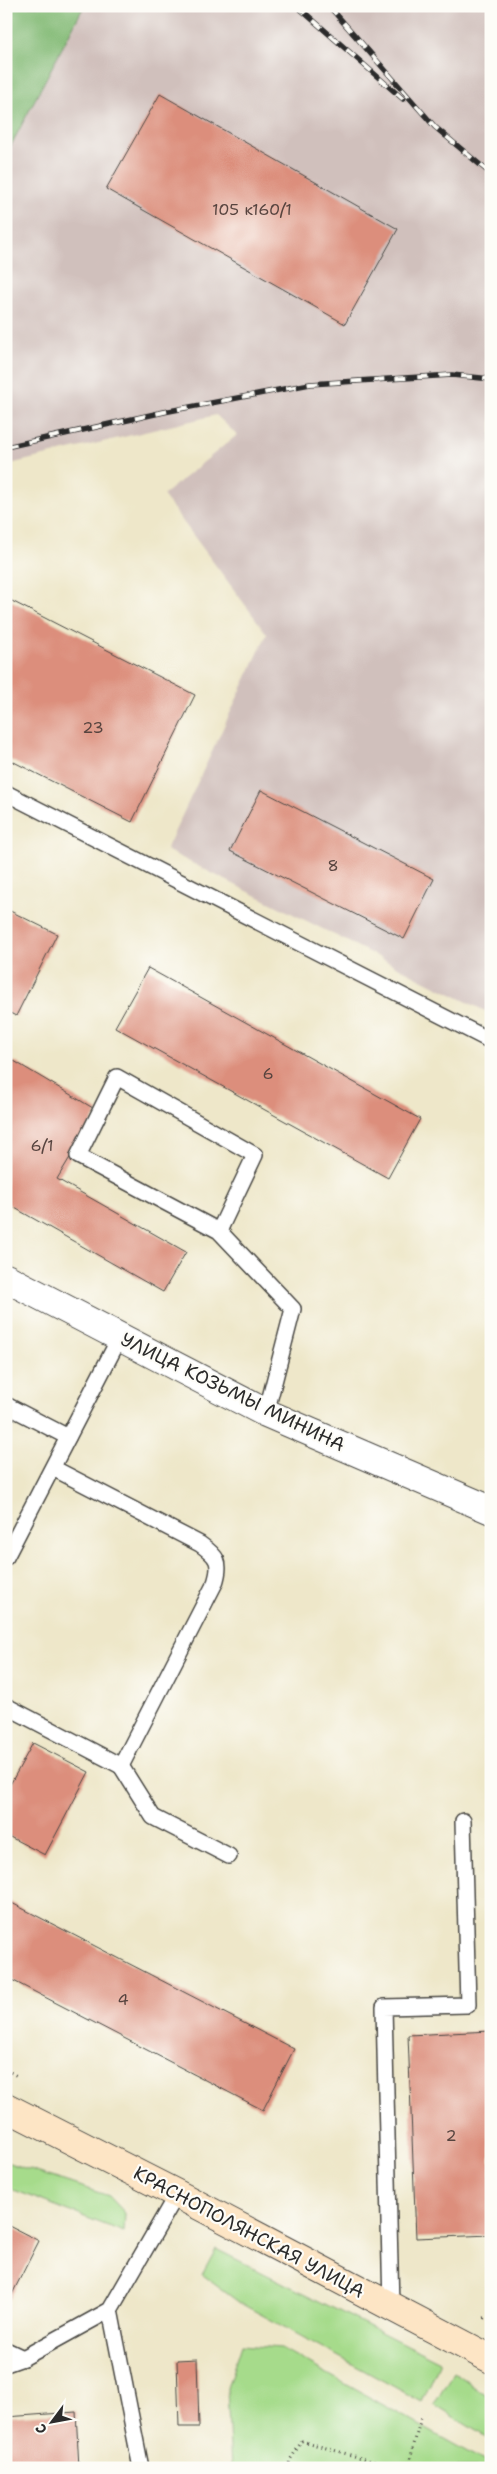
<svg xmlns="http://www.w3.org/2000/svg" width="497" height="2474" font-family="'Shantell Sans',sans-serif">
	<style>
		.industrial { fill: #d0c0bc }
		.green { fill: #a6db8b; stroke: #68835b }
		.forest { fill: #84bb77; stroke: #587351 }
		.building { fill: #dc8e7b }
		.lines { fill: none; stroke-linecap: round; stroke-linejoin: round }
		.service-casing { stroke: #484743; stroke-width: 18 }
		.minor-casing { stroke: #484743; stroke-width: 30 }
		.secondary-casing { stroke: #484743; stroke-width: 30 }
		.path { stroke: #484743; stroke-width: 3; stroke-dasharray: 1 4; stroke-linecap: butt }
		.service { stroke: #fff; stroke-width: 15 }
		.minor { stroke: #fff; stroke-width: 28 }
		.secondary { stroke: #fde5c5; stroke-width: 28 }
		.rail-casing { stroke: #2b2b2b; stroke-width: 5.5 }
		.rail { stroke: #fdfcf7; stroke-width: 4; stroke-dasharray: 11; stroke-linecap: butt }
		.labels { text-anchor: middle; dominant-baseline: central; stroke-width: 4.5; stroke-linejoin: round; paint-order: stroke }
		.number-label { font-size: 16px; fill: #57443f }
		.street-label { font-size: 19px; fill: #2b2b2b; stroke: #fdfcf7 }
	</style>
	<rect width="100%" height="100%" fill="#fdfcf7"/>
	<filter id="ink" filterUnits="userSpaceOnUse"><feTurbulence type="fractalNoise" baseFrequency=".02" numOctaves="2"/><feDisplacementMap in="SourceGraphic" scale="10" xChannelSelector="R" yChannelSelector="G"/><feConvolveMatrix kernelMatrix="1 2 1 2 8 2 1 2 1" color-interpolation-filters="sRGB"/></filter>
	<filter id="wash" filterUnits="userSpaceOnUse"><feTurbulence type="fractalNoise" baseFrequency=".0096" numOctaves="4" result="noise"/><feDisplacementMap in="SourceGraphic" scale="20" xChannelSelector="R" yChannelSelector="G"/><feGaussianBlur stdDeviation="1.12" result="paint"/><feColorMatrix in="noise" values="0 0 0 0 0 0 0 0 0 0 0 0 0 0 0 0 0 1.4 0 .05"/><feComposite in="paint" operator="in"/></filter>
	<g filter="url(#wash)">
		<rect width="100%" height="100%" fill="#eee7c9"/>
		<!-- industrial -->
		<polygon class="industrial" points="6,6 491,6 491,1014 166,850 267,634 163,495 237,435 216,415 6,465"/>
		<!-- green -->
		<g class="green">
			<polygon points="6,2162 109,2196 125,2213 124,2232 6,2187"/>
			<polygon points="216,2249 440,2362 422,2402 240,2303 202,2275"/>
			<polygon points="241,2345 281,2348 491,2465 491,2468 231,2468 227,2388"/>
			<polygon points="453,2372 491,2399 491,2440 434,2405"/>
		</g>
		<!-- forest -->
		<polygon class="forest" points="6,6 84,6 6,155"/>
		<g id="blocks">
			<!-- building -->
			<g class="building">
				<polygon points="160,94 398,229 345,324 106,189"/>
				<polygon points="6,598 195,695 132,822 6,758"/>
				<polygon points="261,790 434,879 404,939 230,851"/>
				<polygon points="6,909 57,934 16,1016 6,1011"/>
				<polygon points="148,968 420,1119 388,1178 115,1027"/>
				<polygon points="14,1061 98,1111 57,1179 186,1252 163,1292 6,1203 6,1073"/>
				<polygon points="33,1743 89,1772 45,1855 6,1835 6,1792"/>
				<polygon points="6,1900 294,2049 263,2110 6,1977"/>
				<polygon points="491,2031 491,2235 416,2238 408,2035"/>
				<polygon points="6,2224 39,2241 6,2306"/>
				<polygon points="197,2359 199,2427 179,2427 177,2360"/>
				<polygon points="76,2412 79,2468 6,2468 6,2417"/>
			</g>
		</g>
	</g>
	<g filter="url(#ink)">
		<use href="#blocks" fill-opacity="0" stroke="#484743" stroke-width="1"/>
		<g class="lines">
			<defs>
				<g id="service">
					<polyline points="6,793 491,1041"/>
					<polyline points="219,1231 78,1156 117,1077 255,1155 219,1231 293,1309 266,1413"/>
					<polyline points="6,1405 68,1437"/>
					<polyline points="6,1557 120,1337"/>
					<path d="M6 1706 121 1766 215 1583C222 1562 217 1556 200 1544L53 1468"/>
					<polyline points="121,1766 153,1817 229,1856"/>
					<polyline points="391,2307 384,2007 468,2005 463,1821"/>
					<polyline points="110,2310 141,2468"/>
					<polyline points="6,2350 23,2358"/>
					<polyline points="6,2364 23,2358 110,2310 177,2194"/>
				</g>
				<polyline id="minor" points="6,1278 266,1413 491,1510"/>
				<polyline id="secondary" points="6,2107 177,2194 491,2359"/>
			</defs>
			<!-- service casing -->
			<use href="#service" class="service-casing"/>
			<!-- minor casing -->
			<use href="#minor" class="minor-casing"/>
			<!-- secondary casing -->
			<use href="#secondary" class="secondary-casing"/>
			<!-- path -->
			<g class="path">
				<polyline points="6,2070 17,2076"/>
				<polyline points="484,2318 491,2317"/>
				<polyline points="288,2468 290,2460 302,2441 375,2462 378,2468"/>
				<polyline points="408,2468 421,2417"/>
			</g>
			<!-- service -->
			<use href="#service" class="service"/>
			<!-- minor -->
			<use href="#minor" class="minor"/>
			<!-- secondary -->
			<use href="#secondary" class="secondary"/>
			<defs>
				<g id="rail">
					<polyline points="297,6 403,99"/>
					<polyline points="329,6 435,127 491,174"/>
					<polyline points="6,447 164,412 310,384 452,375 491,379"/>
				</g>
			</defs>
			<!-- rail casing -->
			<use href="#rail" class="rail-casing"/>
			<!-- rail -->
			<use href="#rail" class="rail"/>
		</g>
	</g>
	<g class="labels">
		<!-- number labels -->
		<g class="number-label">
			<text x="252" y="209">105 к160/1</text>
			<text x="93" y="727">23</text>
			<text x="333" y="865">8</text>
			<text x="268" y="1073">6</text>
			<text x="42" y="1145">6/1</text>
			<text x="123" y="1999">4</text>
			<text x="451" y="2135">2</text>
		</g>
		<!-- street labels -->
		<g class="street-label">
			<text transform="translate(233 1392) rotate(26)">УЛИЦА КОЗЬМЫ МИНИНА</text>
			<text transform="translate(249 2232) rotate(28)">КРАСНОПОЛЯНСКАЯ УЛИЦА</text>
		</g>
	</g>
	<!-- margin -->
	<rect width="497" height="2474" fill="none" stroke="#fdfcf7" stroke-width="25"/>
	<!-- north arrow -->
	<g transform="translate(52 2422) rotate(238)" stroke="#fdfcf7" stroke-width="4" paint-order="stroke">
	<path d="M0-4L9 19L0 12L-9 19Z" fill="#2b2b2b"/>
	<text y="-8" font-size="14" font-weight="bold" text-anchor="middle" fill="#2b2b2b">С</text>
	</g>
</svg>
